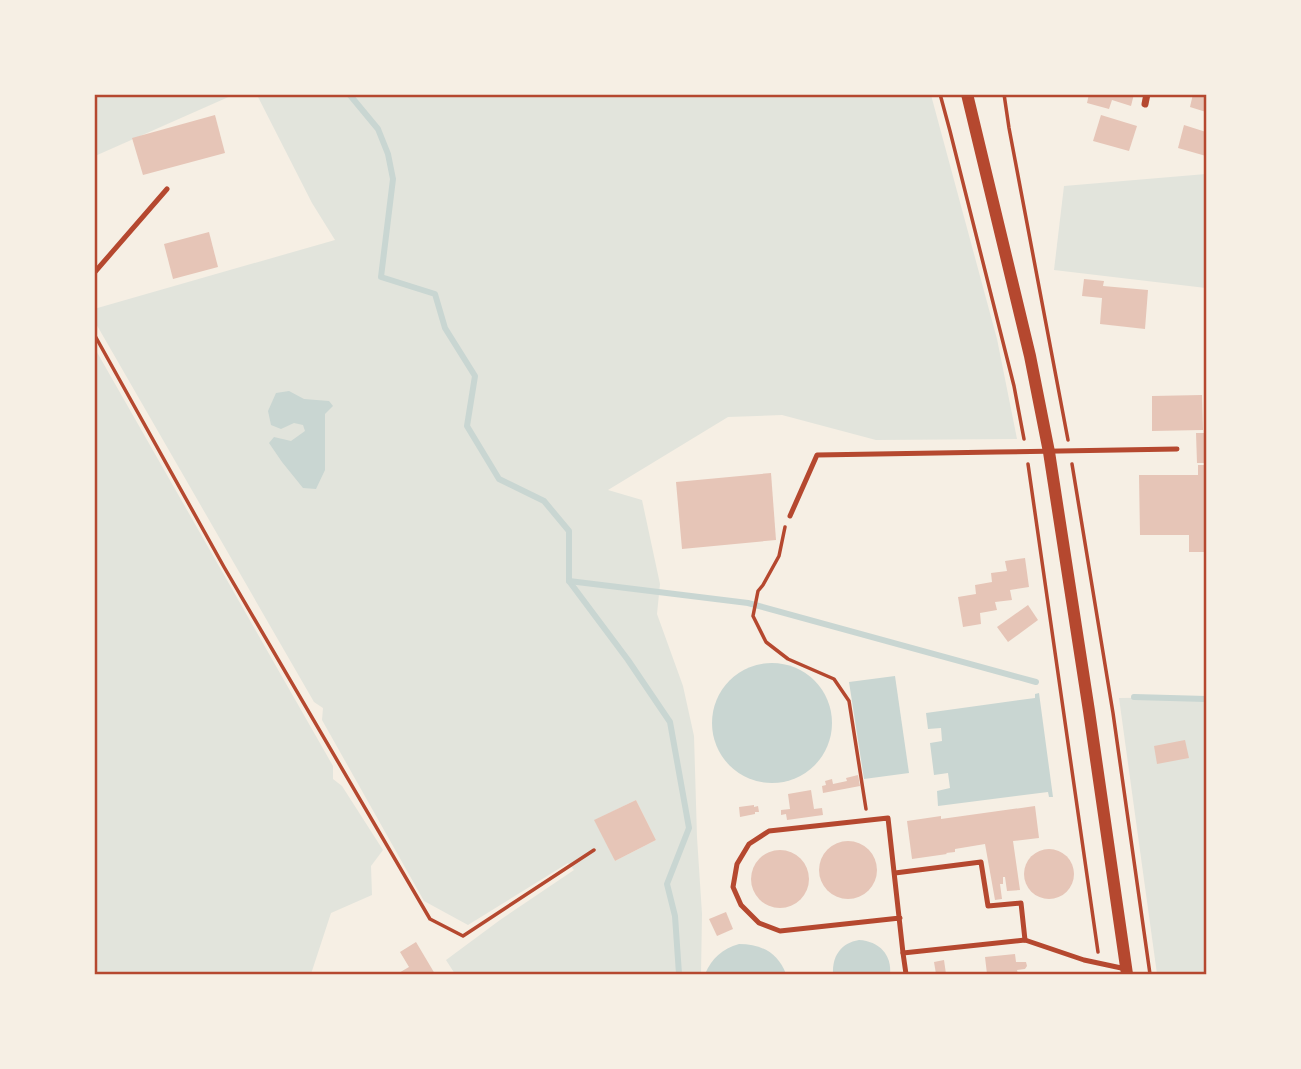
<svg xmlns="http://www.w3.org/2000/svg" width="1301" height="1069" font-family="'Asap Condensed',sans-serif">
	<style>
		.green { fill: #e2e4dc; fill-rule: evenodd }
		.water { fill: #c9d6d2 }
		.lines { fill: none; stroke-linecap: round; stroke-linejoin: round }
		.stream { stroke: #c9d6d2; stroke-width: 6 }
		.building { fill: #e6c5b7 }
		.path { stroke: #b5482f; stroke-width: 3.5 }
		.service { stroke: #b5482f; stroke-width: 5 }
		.minor { stroke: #b5482f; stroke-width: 7 }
		.tertiary { stroke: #b5482f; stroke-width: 12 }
		.neatline { fill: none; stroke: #b5482f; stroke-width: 2.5 }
	</style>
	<rect width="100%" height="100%" fill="#f6efe4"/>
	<!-- green -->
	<g class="green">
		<polygon points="95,94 233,95 95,156"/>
		<path d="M257 95H931L997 339 1017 439 876 440 782 415 728 417 608 490 642 500 660 584 657 614 683 686 694 736 697 837 702 914 701 974H455L446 960 500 920 574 870 568 863 468 925 424 901 322 720 323 708 314 702 95 322 94 309 335 240 312 203ZM636 800 656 840 615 861 595 820Z"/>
		<polygon points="1206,174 1206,288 1054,270 1064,186"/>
		<polygon points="94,347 333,766 333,779 342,786 383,850 371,866 372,895 331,913 311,974 95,974"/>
		<polygon points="1206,697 1206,974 1157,974 1119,698"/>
	</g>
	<!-- water -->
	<g class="water">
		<polygon points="289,391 304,399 329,401 333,406 325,414 325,470 316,489 303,488 282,462 269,443 274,437 291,441 305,431 303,425 294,423 281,429 271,425 268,411 276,393"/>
		<circle cx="772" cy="723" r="60"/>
		<polygon points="895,676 909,773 864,779 849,682"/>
		<polygon points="1039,693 1053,797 1049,797 1048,792 938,806 937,791 950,788 948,773 934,775 930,743 942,741 941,728 928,729 926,713 1035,698 1035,694"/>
		<path d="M859 940C879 941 892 955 890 974H833C832 956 841 943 859 940Z"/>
		<path d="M739 944C762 944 778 953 786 974H705C712 958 722 949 739 944Z"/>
	</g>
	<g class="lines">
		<!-- stream -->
		<g class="stream">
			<polyline points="349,94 378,129 388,154 393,179 381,277 435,294 445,328 475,376 467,426 499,479 544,501 569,531 569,581 628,660 670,722 689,828 667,884 675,916 679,974"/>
			<polyline points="569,581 748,603 1036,682"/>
			<polyline points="1134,697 1206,699"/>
		</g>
	</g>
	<!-- building -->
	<g class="building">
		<polygon points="1089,94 1091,95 1134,94 1131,106 1112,100 1109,109 1087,103"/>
		<polygon points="1193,94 1206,94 1206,112 1190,107"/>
		<polygon points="215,115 225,153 143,175 132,138"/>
		<polygon points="1101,115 1137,126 1129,151 1093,141"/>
		<polygon points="1184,125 1206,132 1206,156 1178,148"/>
		<polygon points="209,232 218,267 173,279 164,244"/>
		<polygon points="1084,279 1104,281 1103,286 1148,290 1145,329 1100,324 1102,298 1082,296"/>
		<polygon points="1202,395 1203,430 1152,431 1152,396"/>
		<polygon points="1196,433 1206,433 1206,463 1197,463"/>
		<polygon points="1198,465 1206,465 1206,552 1189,552 1189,535 1140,535 1139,475 1198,475"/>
		<polygon points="771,473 776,540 682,549 676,482"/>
		<polygon points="1025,558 1029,587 1010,590 1012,600 995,602 997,610 980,613 981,624 963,627 958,597 976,594 975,585 992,582 991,573 1007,571 1005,561"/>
		<polygon points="1028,605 1038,620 1008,642 997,627"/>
		<polygon points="1185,740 1189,758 1157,764 1154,746"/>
		<polygon points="858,775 860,786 823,793 822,786 826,785 825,781 832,779 833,784 847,781 846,778"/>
		<polygon points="811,790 814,809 822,808 823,815 787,820 786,814 781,815 781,810 790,809 788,794"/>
		<polygon points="636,800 656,840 615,861 594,820"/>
		<polygon points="754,805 754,807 758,806 759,812 755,812 755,814 740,817 739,807"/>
		<polygon points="1035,806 1039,838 1013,841 1020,890 1007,891 1005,877 1003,877 1003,884 1000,884 1002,899 995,900 985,844 955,849 955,852 946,853 947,854 912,859 907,821 941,816 941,819"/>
		<circle cx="848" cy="870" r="29"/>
		<circle cx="1049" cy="874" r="25"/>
		<circle cx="780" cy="879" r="29"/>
		<polygon points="726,912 733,929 717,936 709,919"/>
		<polygon points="416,942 435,974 397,974 409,967 400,952"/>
		<polygon points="1015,954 1016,962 1026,962 1027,966 1025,969 1017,970 1018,974 987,974 985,957"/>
		<polygon points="944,960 946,974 936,974 934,962"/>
	</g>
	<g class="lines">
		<!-- path -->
		<g class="path">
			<polyline points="940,94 950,131 1014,386 1024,439"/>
			<polyline points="1004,94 1009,128 1068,440"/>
			<polyline points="94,334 224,567 430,919 463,936 594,850"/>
			<polyline points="1028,464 1098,952"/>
			<polyline points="1072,464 1113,713 1150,974"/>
			<polyline points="785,527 779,556 763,585 758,591 753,616 766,642 788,659 834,679 849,701 866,809"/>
		</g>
		<!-- service -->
		<g class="service">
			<polyline points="94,273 167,189"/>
			<path d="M790 516 817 455C937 452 1057 452 1177 449"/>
			<polyline points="895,873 981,862 988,906 1021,903 1025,940"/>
			<polyline points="900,918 780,931 759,923 741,905 733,887 737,864 749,844 769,831 888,818 903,953"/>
			<polyline points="906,974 903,953 1025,940 1084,960 1126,969"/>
		</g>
		<!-- minor -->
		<polyline class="minor" points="1145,104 1147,94"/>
		<!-- tertiary -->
		<polyline class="tertiary" points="967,94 1030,356 1049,452 1089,711 1127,974"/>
	</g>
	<!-- border -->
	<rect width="1301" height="1069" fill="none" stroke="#f6efe4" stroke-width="192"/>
	<rect x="96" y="96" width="1109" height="877" class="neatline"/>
</svg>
